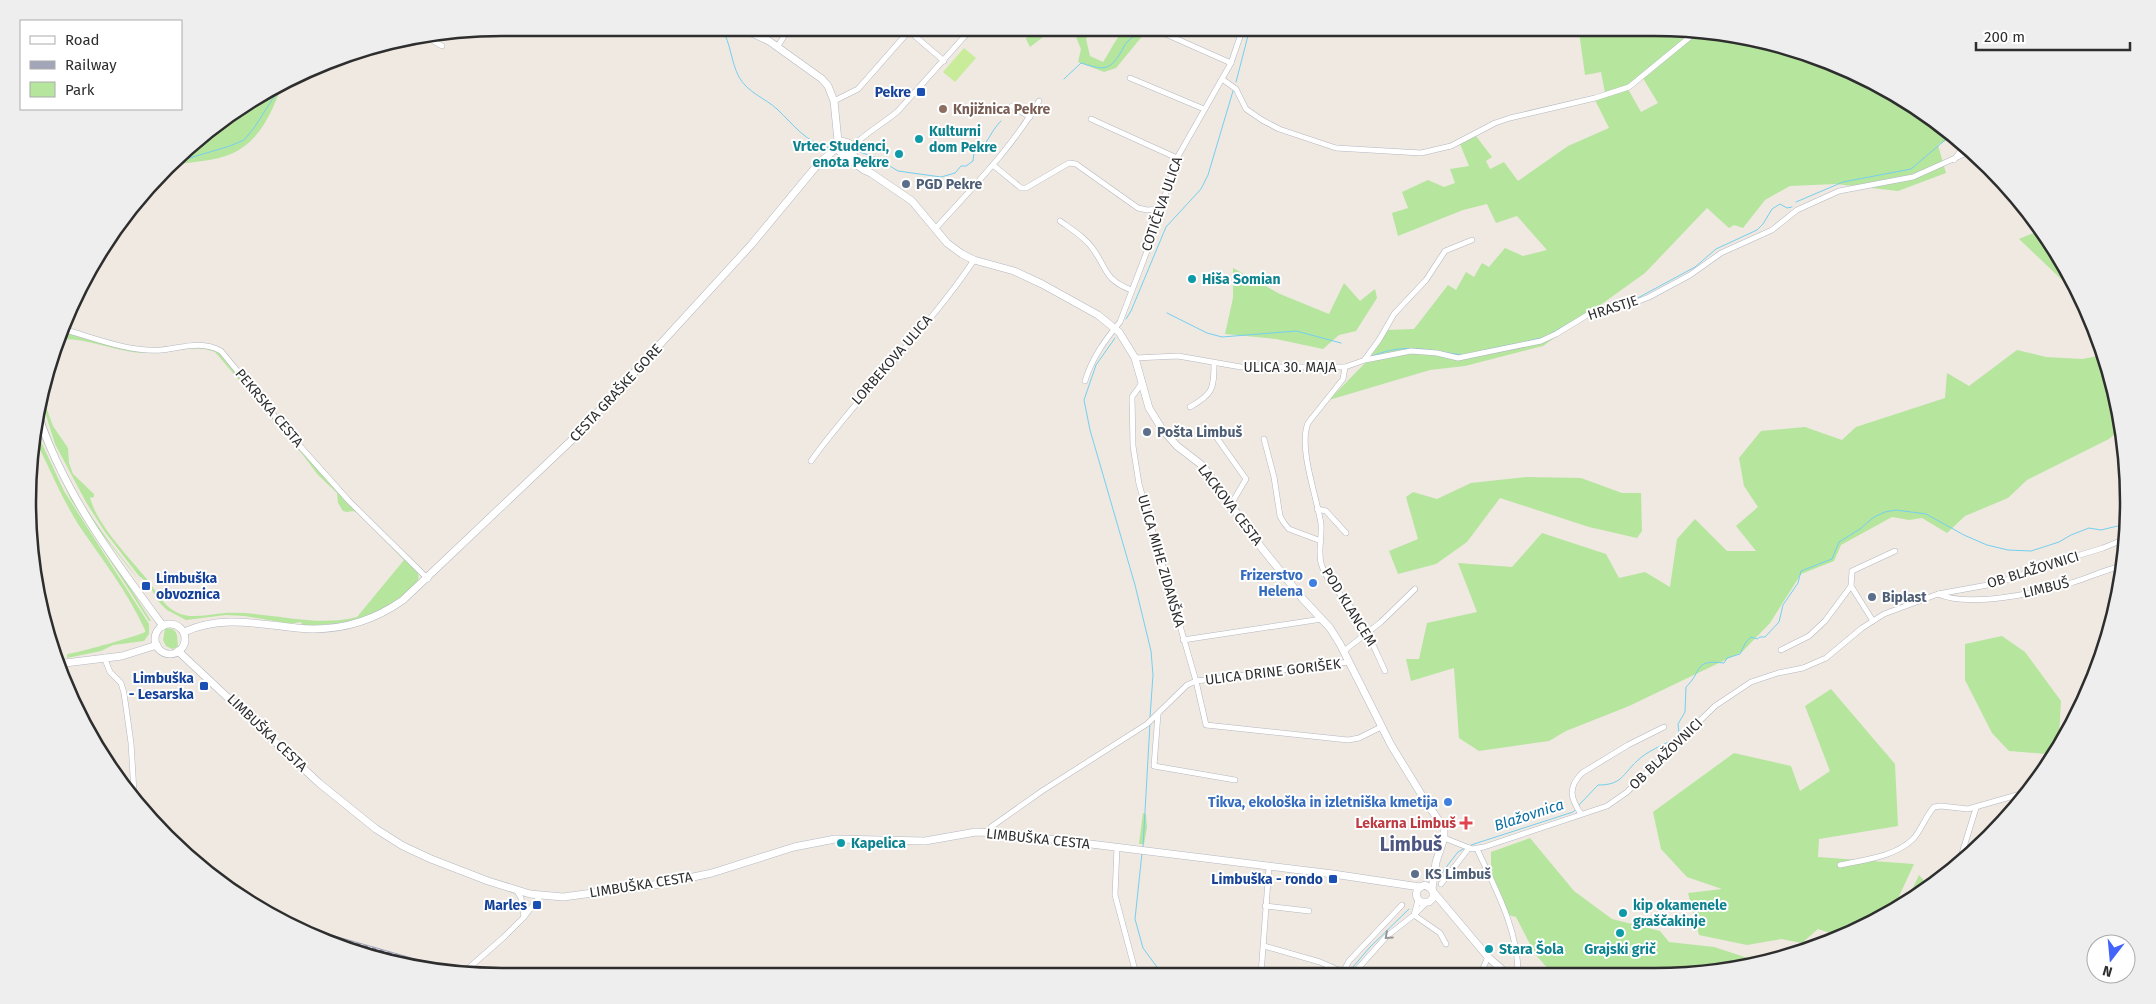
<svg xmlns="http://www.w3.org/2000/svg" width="2156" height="1004" font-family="'Fira Sans',sans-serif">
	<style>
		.green { fill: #b6e59e }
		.pitch { fill: #c9ec9a }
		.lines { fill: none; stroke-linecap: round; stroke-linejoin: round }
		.stream { stroke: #75cff0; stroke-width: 1 }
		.street-casing { stroke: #b4b7c1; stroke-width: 6 }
		.secondary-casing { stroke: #b4b7c1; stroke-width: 8 }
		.street { stroke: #fff; stroke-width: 5 }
		.secondary { stroke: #fff; stroke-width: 7 }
		.rail-casing { stroke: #a3a6b8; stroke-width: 3 }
		.rail { stroke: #fff; stroke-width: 1; stroke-dasharray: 4; stroke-linecap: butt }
		.oneway { stroke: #969696 }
		.transit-dot { fill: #1a4fb4; stroke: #fff; stroke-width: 2 }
		.education-dot { fill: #8d6e63; stroke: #fff; stroke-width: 2 }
		.culture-dot { fill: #0f9aa8; stroke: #fff; stroke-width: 2 }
		.service-dot { fill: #5c6f8a; stroke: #fff; stroke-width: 2 }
		.shop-dot { fill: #3f7fe0; stroke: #fff; stroke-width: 2 }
		.health-dot { fill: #e0444e; stroke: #fff; stroke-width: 2 }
		.labels { text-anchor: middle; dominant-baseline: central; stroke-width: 4; stroke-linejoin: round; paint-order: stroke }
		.transit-label { font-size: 14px; font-weight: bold; fill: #164399; stroke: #fff; text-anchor: end }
		.education-label { font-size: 14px; font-weight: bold; fill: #785e54; stroke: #fff; text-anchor: start }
		.culture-label { font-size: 14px; font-weight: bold; fill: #0d838f; stroke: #fff; text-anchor: start }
		.service-label { font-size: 14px; font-weight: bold; fill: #4e5e75; stroke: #fff; text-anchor: start }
		.street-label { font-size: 14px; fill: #2e2e2e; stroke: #fff }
		.shop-label { font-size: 14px; font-weight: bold; fill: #366cbe; stroke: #fff; text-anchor: end }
		.health-label { font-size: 14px; font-weight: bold; fill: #be3a42; stroke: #fff; text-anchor: end }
		.water-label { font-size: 15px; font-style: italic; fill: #0d6fa3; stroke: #fff }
		.district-label { font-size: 19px; font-weight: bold; fill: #4d5680; stroke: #fff }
		.rim { fill: none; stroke: #2e2e2e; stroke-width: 2.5 }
	</style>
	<rect width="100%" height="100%" fill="#efe9e1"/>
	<!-- green -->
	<g class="green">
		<polygon points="1030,28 1047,28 1043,37 1030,47 1026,39"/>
		<path d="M1080 28H1092L1086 39 1090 56 1103 62C1119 38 1116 27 1149 28L1116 68 1104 72 1078 62 1081 49 1076 37Z"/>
		<polygon points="1597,28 1654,28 1746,37 1835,64 1917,107 1953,137 1938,145 1946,173 1898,191 1836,184 1790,186 1765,200 1743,228 1734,225 1729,228 1707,208 1645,273 1543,346 1465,366 1430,370 1329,400 1367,361 1387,330 1414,329 1448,285 1456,290 1466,272 1474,277 1482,263 1489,267 1505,248 1523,256 1547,250 1517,216 1496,223 1487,204 1463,210 1398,236 1392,213 1408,208 1402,192 1428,180 1444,187 1455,183 1450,169 1469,166 1460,144 1476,136 1492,157 1486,161 1490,169 1504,162 1518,181 1568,146 1609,128 1595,100 1628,89 1641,112 1658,103 1641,75 1629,85 1605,93 1601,72 1585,75 1579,32"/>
		<path d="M283 83C272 111 261 141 231 154 216 161 190 162 173 165L189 145 264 91Z"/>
		<polygon points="2041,230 2048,238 2092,320 2097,337 2082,309 2078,295 2019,239"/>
		<polygon points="1233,268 1280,294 1329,314 1344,283 1360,301 1375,289 1377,298 1356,331 1339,335 1323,349 1276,339 1225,334 1233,298"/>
		<path d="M65 333 124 349 201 346 217 351 326 479 417 571C422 582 414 586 407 593 377 618 341 626 302 625L301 622 290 624 245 616 226 615 186 620 167 610 158 601 148 583 139 576 105 532 86 502 55 444 41 399 42 396 53 426 68 448 69 463 73 474 94 494V497L90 498C98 526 128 556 146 578 156 590 162 605 176 612 191 620 210 614 225 613 270 611 313 628 357 617L404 560 358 513 353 511 347 512 343 511 338 503 337 493 318 475 303 455 215 352C195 343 169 354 147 353 118 353 92 339 63 339Z"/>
		<polygon points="2017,350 2046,357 2082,359 2103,355 2119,409 2120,430 2109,439 2027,480 2008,498 1965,516 1947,533 1922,518 1909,520 1892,517 1841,545 1834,561 1801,574 1770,623 1742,652 1629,706 1566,731 1549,741 1479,751 1459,738 1454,668 1411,681 1406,659 1419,659 1427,623 1477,612 1458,563 1512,567 1542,533 1606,554 1619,578 1645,572 1670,587 1677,539 1695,519 1727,551 1756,551 1736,526 1758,507 1744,486 1739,458 1761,431 1805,427 1842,440 1856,427 1945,398 1947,373 1969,386"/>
		<path d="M39 403C53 450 74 493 103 533 114 549 127 563 138 579L102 534 77 497 45 427Z"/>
		<polygon points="36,422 59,474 151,621 149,621 71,500 42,439"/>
		<path d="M36 431 64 491 149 624V634L144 641 113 645 101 651 67 658V654C74 654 141 635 145 632V630C128 592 101 558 78 524 67 506 57 486 48 466 43 455 35 443 36 431Z"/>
		<polygon points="1527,477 1581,478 1622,493 1641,493 1642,531 1637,538 1589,527 1500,498 1467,542 1436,564 1398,574 1389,551 1418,539 1406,497 1413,492 1437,499 1471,483"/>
		<path d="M165 629C179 626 177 638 178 647L172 649 166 646 163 640Z"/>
		<polygon points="2002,636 2025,652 2061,701 2059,736 2047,754 2009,751 1992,733 1965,680 1965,644"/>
		<polygon points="1831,689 1895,764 1898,826 1819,839 1818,857 1914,864 1895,905 1872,914 1860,926 1842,937 1818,929 1802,943 1781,939 1747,945 1699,935 1688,893 1722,889 1687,877 1661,849 1653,812 1734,753 1791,766 1800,791 1830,771 1805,706"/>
		<polygon points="1143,813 1146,814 1147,827 1144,844 1139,844"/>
		<polygon points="1530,838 1574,891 1612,919 1660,931 1669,942 1714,947 1757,961 1716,972 1552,973 1535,954 1516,917 1508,915 1491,877 1491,852"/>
		<polygon points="1919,875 1929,886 1908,898"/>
	</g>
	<!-- pitch -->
	<polygon class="pitch" points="964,48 976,58 955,82 943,72"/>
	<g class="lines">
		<!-- stream -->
		<g class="stream">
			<path d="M718 28 722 29C731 44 731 62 739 77 748 93 765 98 777 109 794 125 806 143 830 148"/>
			<path d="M1064 79 1081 63C1101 69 1109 73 1121 52 1123 49 1124 45 1127 42 1132 36 1141 34 1145 28"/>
			<polyline points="1236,82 1250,28"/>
			<path d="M857 151 877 158 898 171 941 177 955 173 961 166H966L973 161 974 153C987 148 990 131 1001 121"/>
			<polyline points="176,162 230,146 244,140 254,128 277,92 278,85"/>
			<polyline points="1796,202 1843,182 1911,169 1951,135"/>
			<polyline points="1634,300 1695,267 1716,249 1757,230 1763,224 1772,209 1780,204 1787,208 1792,207"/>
			<polyline points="1593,310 1610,307"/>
			<polyline points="1167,313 1207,333 1222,337 1296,331 1341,343"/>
			<polyline points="1126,319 1131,311 1166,227 1201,189 1208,175 1233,91"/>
			<polyline points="1545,337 1587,313"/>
			<polyline points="1115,338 1096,365 1084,400 1090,430 1135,585 1151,651 1153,675 1150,717"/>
			<polyline points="1528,341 1541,338"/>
			<polyline points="1484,350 1514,344"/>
			<path d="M1372 356C1407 342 1429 351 1463 355"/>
			<path d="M1579 805 1598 785C1622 785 1622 775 1637 761 1647 751 1663 745 1675 739L1679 733 1678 724 1685 712 1686 687C1703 671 1693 659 1724 663L1727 658 1740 654 1746 642 1751 637 1757 639 1760 637H1765L1779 622 1783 605 1798 583 1801 571 1832 559 1839 542 1860 529 1874 517 1885 512 1896 510 1926 514 1964 535 1987 545 2008 550 2031 551 2059 542 2071 535 2089 528 2101 530 2126 524"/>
			<polyline points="1471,845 1573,812 1575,810"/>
			<polyline points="1143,847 1150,723"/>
			<polyline points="1142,853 1135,919 1143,948 1162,974"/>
			<polyline points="1440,875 1458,852 1465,848"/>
			<polyline points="1347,974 1370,947 1409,909"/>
		</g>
		<defs>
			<g id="street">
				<polyline points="1161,32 1231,63"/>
				<polyline points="430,39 442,46"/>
				<polyline points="778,46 789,28"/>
				<polyline points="1130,78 1204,109"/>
				<polyline points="1222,79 1236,89 1246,109 1262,120 1279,129 1336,148 1421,153 1451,146 1495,123 1510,118 1595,98 1629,87 1696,32"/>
				<polyline points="834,101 858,89 909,31 944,61"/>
				<polyline points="1012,106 1030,117"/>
				<polyline points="1091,119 1177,158"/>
				<path d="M851 148C865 133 883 124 898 111L972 28"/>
				<polyline points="1954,160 1964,146"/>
				<polyline points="993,165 1021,188 1026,188 1069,163 1076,164 1138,208 1147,210 1161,209"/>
				<path d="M1060 221C1071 229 1085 237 1093 249 1108 270 1104 279 1131 290"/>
				<path d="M936 228C972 188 1012 148 1039 101"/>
				<path d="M66 330C97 339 129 352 161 350 182 348 201 340 221 351L291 436 349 501 428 579"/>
				<polyline points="1135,358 1178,356 1241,367 1345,367 1365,360 1411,351 1437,353 1458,358 1541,341 1556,334 1589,314 1629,305 1649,297 1690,275 1721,253 1772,230 1797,210 1839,191 1913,177 1971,151"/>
				<polyline points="1365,359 1379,340 1394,314 1426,280 1445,251 1472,240"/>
				<path d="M1345 367 1343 379 1308 423C1298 448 1317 497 1321 524 1322 537 1318 551 1321 563 1326 582 1345 598 1355 613 1368 631 1376 652 1385 671"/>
				<path d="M1085 381C1092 358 1105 340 1120 322L1149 246 1177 158 1231 63 1243 28"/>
				<polyline points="1142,383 1132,397 1133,446 1139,484 1196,681 1206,725 1348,740 1359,738 1381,727"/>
				<path d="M1190 407C1213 394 1214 389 1214 363"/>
				<polyline points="1212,431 1246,479 1230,506"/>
				<polyline points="1264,439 1274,477 1280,516 1284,523 1289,529 1321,541"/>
				<path d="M811 461C861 391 927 331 974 260"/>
				<polyline points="1317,509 1326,511 1346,533"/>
				<polyline points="1851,586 1873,621"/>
				<path d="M1938 594C1969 608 2038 593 2071 583 2088 578 2104 570 2122 566"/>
				<polyline points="1183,640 1322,619"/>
				<polyline points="1781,650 1809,636 1825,621 1851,586 1852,571 1895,551"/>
				<polyline points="1344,651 1381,622 1415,589"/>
				<polyline points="104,657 110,672 121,683 124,693 131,743 134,792"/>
				<polyline points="1158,714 1154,766 1235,780"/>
				<path d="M1581 814C1571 799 1567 788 1582 773L1628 745 1664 727"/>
				<polyline points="988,832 991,827 1042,791 1147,724 1187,685 1196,681 1349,662"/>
				<polyline points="1444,838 1472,849 1484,847 1607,806 1627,792 1715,706 1751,682 1778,673 1803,668 1826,658 1862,628 1884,614 1938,594 1993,584 2019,576 2044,566 2103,548 2125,539"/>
				<polyline points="1117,847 1115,895 1136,974"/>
				<path d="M1477 849C1495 888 1518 929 1518 973"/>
				<polyline points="1959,863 1976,808"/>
				<path d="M1840 865C1863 860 1895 857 1913 839 1921 831 1925 817 1934 807L1941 806 1968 809 2031 791"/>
				<polyline points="1441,884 1469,848"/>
				<polyline points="517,891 521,898 524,917 540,896"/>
				<polyline points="1426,903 1414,915 1440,933 1446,944"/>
				<polyline points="1265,906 1309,911"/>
				<polyline points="1264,946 1320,962 1343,972"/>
				<polyline points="463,973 504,937 524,917"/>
				<polyline points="1481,973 1488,957"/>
				<polyline points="1261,974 1269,867"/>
				<polyline points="1342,974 1349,961 1402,905"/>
				<polyline points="1353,974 1387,936 1414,915 1418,900"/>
			</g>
			<g id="secondary">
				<polyline points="741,28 769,41 822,79 828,86 834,101 839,151 864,170 871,173 912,201 947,243 962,254 974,260 1014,271 1042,284 1098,315 1119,332 1135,358 1149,408 1162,429 1177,446 1203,466 1261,547 1302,598 1330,628 1340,644 1391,745 1426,802 1444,828 1444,838 1436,862 1432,889"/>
				<polyline points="838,144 842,141 849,143 850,150 847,153"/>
				<polyline points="850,150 858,162"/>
				<path d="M37 412C63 492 113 559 163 626"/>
				<circle cx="170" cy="639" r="15"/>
				<path d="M184 632C222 615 257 624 297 628 336 632 372 622 403 600L576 436 751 245 819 163 838 147"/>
				<polyline points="178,651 319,783 376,829 403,846 431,859 488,881 530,894 563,897 660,884 712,873 794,847 835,839 925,841 976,832 1002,833 1333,874 1420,887"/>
				<polyline points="57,664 122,656 157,645"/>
				<path d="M1433 891V898L1429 902H1421C1415 898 1415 892 1420 887L1425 885 1430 888 1488 957 1506 973"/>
			</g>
		</defs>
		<!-- street casing -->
		<use href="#street" class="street-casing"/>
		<!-- secondary casing -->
		<use href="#secondary" class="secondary-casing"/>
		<!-- street -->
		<use href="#street" class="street"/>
		<!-- secondary -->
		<use href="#secondary" class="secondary"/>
		<defs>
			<polyline id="rail" points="299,927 457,972"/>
		</defs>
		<!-- rail casing -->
		<use href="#rail" class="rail-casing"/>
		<!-- rail -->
		<use href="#rail" class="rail"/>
	</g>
	<!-- one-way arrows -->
	<defs><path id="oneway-chevron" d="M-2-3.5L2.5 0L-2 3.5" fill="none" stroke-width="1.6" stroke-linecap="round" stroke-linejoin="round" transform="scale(1.25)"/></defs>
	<use class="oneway" href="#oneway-chevron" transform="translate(1388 936) rotate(138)"/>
	<!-- markers -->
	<g class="transit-dot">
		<rect x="916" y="87" width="10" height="10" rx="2.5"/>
		<rect x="141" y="581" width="10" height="10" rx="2.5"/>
		<rect x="199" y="681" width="10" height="10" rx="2.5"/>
		<rect x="1328" y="874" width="10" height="10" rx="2.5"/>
		<rect x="532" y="900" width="10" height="10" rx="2.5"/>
	</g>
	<circle class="education-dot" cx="943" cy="109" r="5"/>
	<g class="culture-dot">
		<circle cx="919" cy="139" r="5"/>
		<circle cx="899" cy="154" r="5"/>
		<circle cx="1192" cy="279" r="5"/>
		<circle cx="841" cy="843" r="5"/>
		<circle cx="1623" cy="913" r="5"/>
		<circle cx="1620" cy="933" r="5"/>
		<circle cx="1489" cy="949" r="5"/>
	</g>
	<g class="service-dot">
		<circle cx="906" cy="184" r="5"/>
		<circle cx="1147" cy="432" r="5"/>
		<circle cx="1872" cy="597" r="5"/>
		<circle cx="1415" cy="874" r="5"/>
	</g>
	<g class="shop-dot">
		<circle cx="1313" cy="583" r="5"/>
		<circle cx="1448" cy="802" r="5"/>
	</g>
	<path class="health-dot" d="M1463.5 815.5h5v5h5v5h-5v5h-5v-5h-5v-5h5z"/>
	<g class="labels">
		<!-- transit labels -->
		<g class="transit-label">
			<text x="911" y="92">Pekre</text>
			<text x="156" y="578" text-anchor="start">Limbuška<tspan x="156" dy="16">obvoznica</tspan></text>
			<text x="194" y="678">Limbuška<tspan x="194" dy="16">- Lesarska</tspan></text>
			<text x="1323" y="879">Limbuška - rondo</text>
			<text x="527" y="905">Marles</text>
		</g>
		<!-- education labels -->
		<g class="education-label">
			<text x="953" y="109">Knjižnica Pekre</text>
		</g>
		<!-- culture labels -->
		<g class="culture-label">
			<text x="929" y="131">Kulturni<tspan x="929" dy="16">dom Pekre</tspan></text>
			<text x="889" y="146" text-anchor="end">Vrtec Studenci,<tspan x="889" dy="16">enota Pekre</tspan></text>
			<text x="1202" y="279">Hiša Somian</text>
			<text x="851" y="843">Kapelica</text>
			<text x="1633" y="905">kip okamenele<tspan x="1633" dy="16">graščakinje</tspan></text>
			<text x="1499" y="949">Stara Šola</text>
			<text x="1620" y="949" text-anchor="middle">Grajski grič</text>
		</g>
		<!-- service labels -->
		<g class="service-label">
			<text x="916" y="184">PGD Pekre</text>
			<text x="1157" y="432">Pošta Limbuš</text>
			<text x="1882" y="597">Biplast</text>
			<text x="1425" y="874">KS Limbuš</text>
		</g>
		<!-- street labels -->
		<g class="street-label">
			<text transform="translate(1162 204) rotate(-71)">COTIČEVA ULICA</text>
			<text transform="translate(1613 308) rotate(-18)">HRASTJE</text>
			<text transform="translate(892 360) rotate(-49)">LORBEKOVA ULICA</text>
			<text x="1290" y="367">ULICA 30. MAJA</text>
			<text transform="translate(616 393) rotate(-47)">CESTA GRAŠKE GORE</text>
			<text transform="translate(269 408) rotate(50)">PEKRSKA CESTA</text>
			<text transform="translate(1230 505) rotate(53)">LACKOVA CESTA</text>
			<text transform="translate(1161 561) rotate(74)">ULICA MIHE ZIDANŠKA</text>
			<text transform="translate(2033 570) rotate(-17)">OB BLAŽOVNICI</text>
			<text transform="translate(2046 588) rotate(-13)">LIMBUŠ</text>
			<text transform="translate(1349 607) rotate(58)">POD KLANCEM</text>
			<text transform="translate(1273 672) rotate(-7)">ULICA DRINE GORIŠEK</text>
			<text transform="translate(267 733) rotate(44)">LIMBUŠKA CESTA</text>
			<text transform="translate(1666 754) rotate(-44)">OB BLAŽOVNICI</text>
			<text transform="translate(1038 839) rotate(6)">LIMBUŠKA CESTA</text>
			<text transform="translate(641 885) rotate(-9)">LIMBUŠKA CESTA</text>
		</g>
		<!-- shop labels -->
		<g class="shop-label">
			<text x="1303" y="575">Frizerstvo<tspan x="1303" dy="16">Helena</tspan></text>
			<text x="1438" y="802">Tikva, ekološka in izletniška kmetija</text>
		</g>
		<!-- health labels -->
		<g class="health-label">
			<text x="1456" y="823">Lekarna Limbuš</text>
		</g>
		<!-- water labels -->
		<g class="water-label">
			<text transform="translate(1529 815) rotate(-18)">Blažovnica</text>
		</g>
		<!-- district labels -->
		<g class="district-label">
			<text x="1411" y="844">Limbuš</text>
		</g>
	</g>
	<!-- crop -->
	<path d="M0 0H2156V1004H0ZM502 36H1654A466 466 0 0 1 2120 502V502A466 466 0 0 1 1654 968H502A466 466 0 0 1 36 502V502A466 466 0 0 1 502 36Z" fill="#eee" fill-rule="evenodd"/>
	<path class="rim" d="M502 36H1654A466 466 0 0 1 2120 502V502A466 466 0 0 1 1654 968H502A466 466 0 0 1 36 502V502A466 466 0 0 1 502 36Z"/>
	<!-- legend -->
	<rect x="20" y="20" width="162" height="90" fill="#ffffff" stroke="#ababab"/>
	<rect x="30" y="36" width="25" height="8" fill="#ffffff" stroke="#ababab"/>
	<text x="65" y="45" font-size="15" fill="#2e2e2e">Road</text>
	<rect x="30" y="61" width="25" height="8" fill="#a3a6b8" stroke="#ababab"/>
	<text x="65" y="70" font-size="15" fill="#2e2e2e">Railway</text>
	<rect x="30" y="82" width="25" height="15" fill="#b6e59e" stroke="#ababab"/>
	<text x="65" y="95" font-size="15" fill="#2e2e2e">Park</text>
	<!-- north arrow -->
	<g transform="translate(2111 959) rotate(196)"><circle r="24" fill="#ffffff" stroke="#ababab"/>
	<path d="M0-4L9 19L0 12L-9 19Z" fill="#4264fb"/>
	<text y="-8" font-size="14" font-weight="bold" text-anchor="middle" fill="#2e2e2e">N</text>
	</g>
	<!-- scale -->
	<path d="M1976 42v8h154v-8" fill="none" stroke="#2e2e2e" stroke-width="2.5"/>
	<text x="1984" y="42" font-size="15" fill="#2e2e2e" stroke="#ffffff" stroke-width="4" paint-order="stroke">200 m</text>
</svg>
